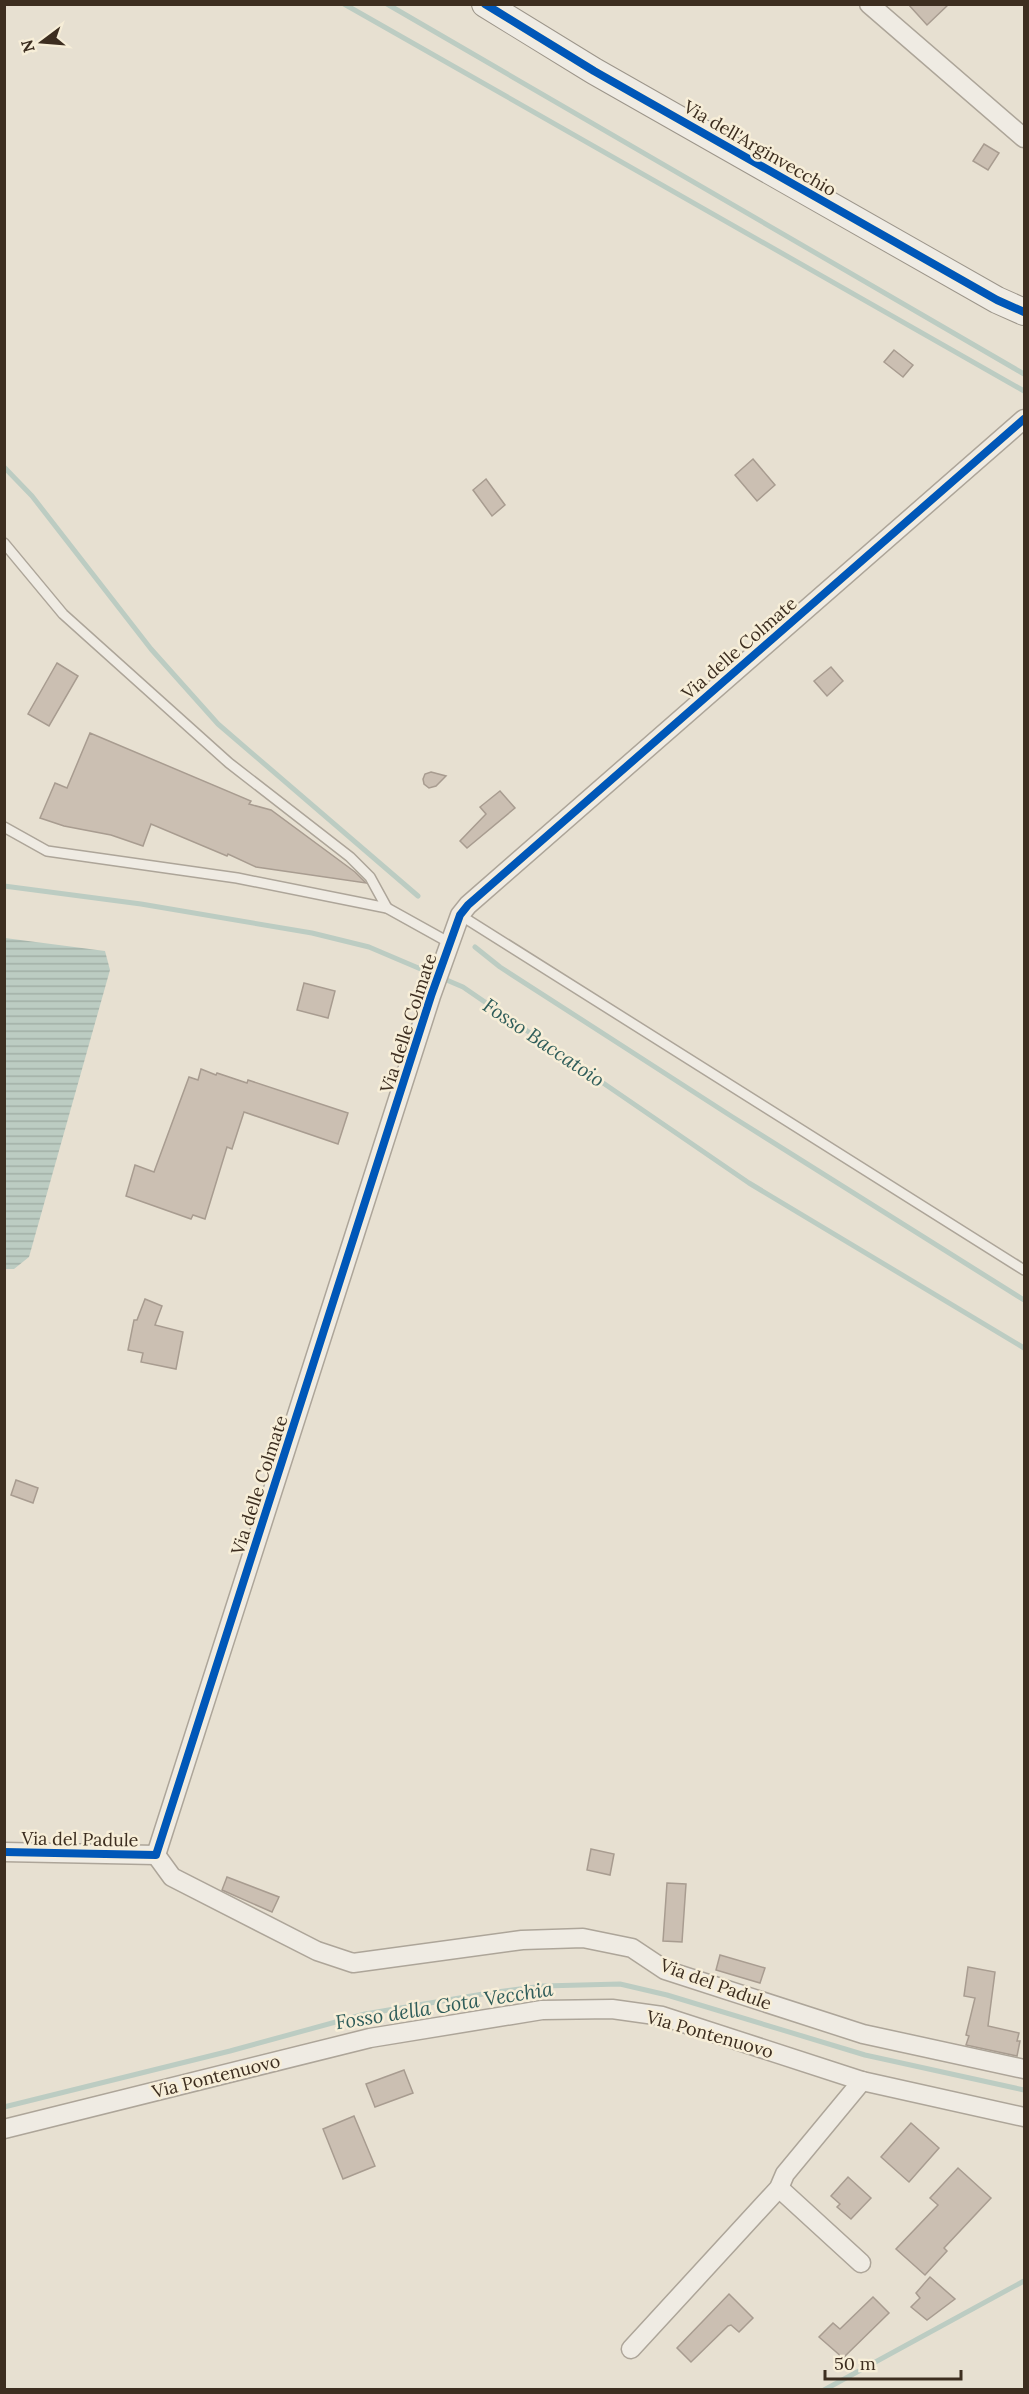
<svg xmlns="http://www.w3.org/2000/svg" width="1029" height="2394" font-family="Lora,serif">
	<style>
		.water { fill: url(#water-rules) }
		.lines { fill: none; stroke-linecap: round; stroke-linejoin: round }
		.stream { stroke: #bcccc2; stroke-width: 5 }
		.building { fill: #cbbfb2; stroke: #a89c90; stroke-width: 1.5 }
		.service-casing { stroke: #ada599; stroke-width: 12 }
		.minor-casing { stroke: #ada599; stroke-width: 21 }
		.secondary-casing { stroke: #9c958a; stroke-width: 28 }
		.service { stroke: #efebe3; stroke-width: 9 }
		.minor { stroke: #efebe3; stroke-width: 18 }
		.secondary { stroke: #efebe3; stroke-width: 26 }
		.cycleway-casing { stroke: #f7eed8; stroke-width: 11 }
		.cycleway { stroke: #0057b8; stroke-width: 8 }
		.labels { text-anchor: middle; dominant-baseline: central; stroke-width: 5; stroke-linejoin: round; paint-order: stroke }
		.street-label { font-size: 18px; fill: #3d2e20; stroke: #f7eed8 }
		.water-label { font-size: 20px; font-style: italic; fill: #2f5d5a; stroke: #f7eed8 }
	</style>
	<defs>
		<pattern id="water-rules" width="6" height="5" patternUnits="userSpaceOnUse" patternTransform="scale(1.5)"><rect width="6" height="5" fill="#bcccc2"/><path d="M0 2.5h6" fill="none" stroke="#a2b0a6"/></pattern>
	</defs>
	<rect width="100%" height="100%" fill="#e7e0d1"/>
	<!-- water -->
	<polygon class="water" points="5,938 105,951 110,970 29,1257 14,1269 4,1269"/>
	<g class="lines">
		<!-- stream -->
		<g class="stream">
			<polyline points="344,4 1024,391"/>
			<polyline points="387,4 1024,374"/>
			<polyline points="4,467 32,496 151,649 218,724 418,896"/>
			<polyline points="4,886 141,904 312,933 369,947 463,987 749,1183 1024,1348"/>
			<polyline points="475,947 500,967 731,1116 1024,1300"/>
			<polyline points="4,2107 230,2051 365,2014 489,1993 543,1986 620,1984 667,1995 865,2055 1024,2090"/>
			<polyline points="824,2390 1024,2281"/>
		</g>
	</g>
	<!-- building -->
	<g class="building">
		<polygon points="908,4 949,4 927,25"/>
		<polygon points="984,144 999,153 988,170 973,161"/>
		<polygon points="894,350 913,365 903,377 884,362"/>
		<polygon points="753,459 775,485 757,501 735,475"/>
		<polygon points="486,479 505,505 492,516 473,490"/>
		<polygon points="57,663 78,676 49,726 28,714"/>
		<polygon points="831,667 843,681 827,696 814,681"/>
		<polygon points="90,733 251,801 249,804 271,810 355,872 366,883 256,867 228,854 227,856 151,824 143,846 111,835 64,826 40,818 55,783 67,788"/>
		<polygon points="431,772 446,776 436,786 429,788 424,784 423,779 425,774"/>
		<polygon points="500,791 515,808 467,848 460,841 486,814 480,807"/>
		<polygon points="304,983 335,991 328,1018 297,1010"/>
		<polygon points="201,1069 216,1075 217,1073 247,1083 248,1080 348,1113 338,1144 244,1112 232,1149 227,1147 205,1219 193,1215 191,1219 126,1196 135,1165 154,1172 189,1077 198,1080"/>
		<polygon points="145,1299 162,1306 155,1325 183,1332 176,1369 141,1362 143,1353 128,1350 134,1320 137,1320"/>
		<polygon points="16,1480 38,1488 33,1503 11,1495"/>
		<polygon points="591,1849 614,1854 610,1875 587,1870"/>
		<polygon points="227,1877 279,1897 272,1912 222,1890"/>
		<polygon points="667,1883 686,1884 682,1942 663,1941"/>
		<polygon points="720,1955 765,1968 760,1983 716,1970"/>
		<polygon points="968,1967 995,1972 988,2026 1019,2033 1017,2041 1020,2041 1017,2056 966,2045 969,2036 966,2035 975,1998 964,1996"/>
		<polygon points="404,2070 413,2093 375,2107 366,2084"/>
		<polygon points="354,2116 375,2166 343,2179 323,2129"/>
		<polygon points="911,2123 939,2148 909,2182 881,2157"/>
		<polygon points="958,2168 991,2198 944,2248 947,2251 925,2275 896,2249 938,2205 930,2198"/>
		<polygon points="848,2177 871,2198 851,2219 837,2207 840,2204 831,2196"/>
		<polygon points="930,2277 955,2299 927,2320 911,2307 920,2298 916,2293"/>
		<polygon points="729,2294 753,2318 739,2332 731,2325 728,2326 691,2362 677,2348"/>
		<polygon points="873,2297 889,2313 843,2358 819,2337 833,2323 840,2329"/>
	</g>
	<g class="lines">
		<defs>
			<g id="service">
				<polyline points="4,543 63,614 229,763 350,857 370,877 387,908"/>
				<polyline points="4,827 47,851 237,878 387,908 450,943"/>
				<polyline points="460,915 1024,1270"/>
			</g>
			<g id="minor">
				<polyline points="869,4 1024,138"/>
				<polyline points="4,1852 156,1855"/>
				<polyline points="156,1855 431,996 460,915 468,905 1024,419"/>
				<polyline points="156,1855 172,1877 317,1951 353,1963 522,1940 583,1938 632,1948 665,1970 863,2034 1024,2069"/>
				<polyline points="4,2129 370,2038 542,2010 612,2009 662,2016 862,2081 1024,2117"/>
				<polyline points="779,2188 861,2263"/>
				<polyline points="631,2349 779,2188 785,2174 862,2081"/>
			</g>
			<polyline id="secondary" points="485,4 594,71 997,300 1024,312"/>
		</defs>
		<!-- service casing -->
		<use href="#service" class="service-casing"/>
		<!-- minor casing -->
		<use href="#minor" class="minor-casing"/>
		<!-- secondary casing -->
		<use href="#secondary" class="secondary-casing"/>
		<!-- service -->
		<use href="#service" class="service"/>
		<!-- minor -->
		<use href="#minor" class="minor"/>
		<!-- secondary -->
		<use href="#secondary" class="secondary"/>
		<defs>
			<g id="cycleway">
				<polyline points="485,4 594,71 997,300 1024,312"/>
				<polyline points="4,1852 156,1855 431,996 460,915 468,905 1024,419"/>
			</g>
		</defs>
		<!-- cycleway casing -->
		<use href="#cycleway" class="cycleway-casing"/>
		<!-- cycleway -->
		<use href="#cycleway" class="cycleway"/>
	</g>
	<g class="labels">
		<!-- street labels -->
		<g class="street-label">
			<text transform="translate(760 148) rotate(30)">Via dell'Arginvecchio</text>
			<text transform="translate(739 648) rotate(-41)">Via delle Colmate</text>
			<text transform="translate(408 1023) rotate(-72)">Via delle Colmate</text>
			<text transform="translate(259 1485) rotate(-72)">Via delle Colmate</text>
			<text transform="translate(80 1839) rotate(1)">Via del Padule</text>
			<text transform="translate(716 1984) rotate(20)">Via del Padule</text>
			<text transform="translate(710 2034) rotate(16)">Via Pontenuovo</text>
			<text transform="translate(216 2076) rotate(-14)">Via Pontenuovo</text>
		</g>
		<!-- water labels -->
		<g class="water-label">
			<text transform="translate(544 1042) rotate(34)">Fosso Baccatoio</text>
			<text transform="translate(444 2005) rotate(-9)">Fosso della Gota Vecchia</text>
		</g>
	</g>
	<!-- border -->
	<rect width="1029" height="2394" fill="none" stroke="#3d2e20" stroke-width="12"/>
	<!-- north arrow -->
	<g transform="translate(42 42) rotate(254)" stroke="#f7eed8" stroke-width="4.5" paint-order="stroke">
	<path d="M0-4.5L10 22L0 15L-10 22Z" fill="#3d2e20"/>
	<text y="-9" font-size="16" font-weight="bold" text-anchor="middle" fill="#3d2e20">N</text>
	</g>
	<!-- scale -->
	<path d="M825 2370v9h136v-9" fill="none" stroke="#3d2e20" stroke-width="3"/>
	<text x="834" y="2370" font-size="18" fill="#3d2e20" stroke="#f7eed8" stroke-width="4.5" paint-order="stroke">50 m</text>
</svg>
